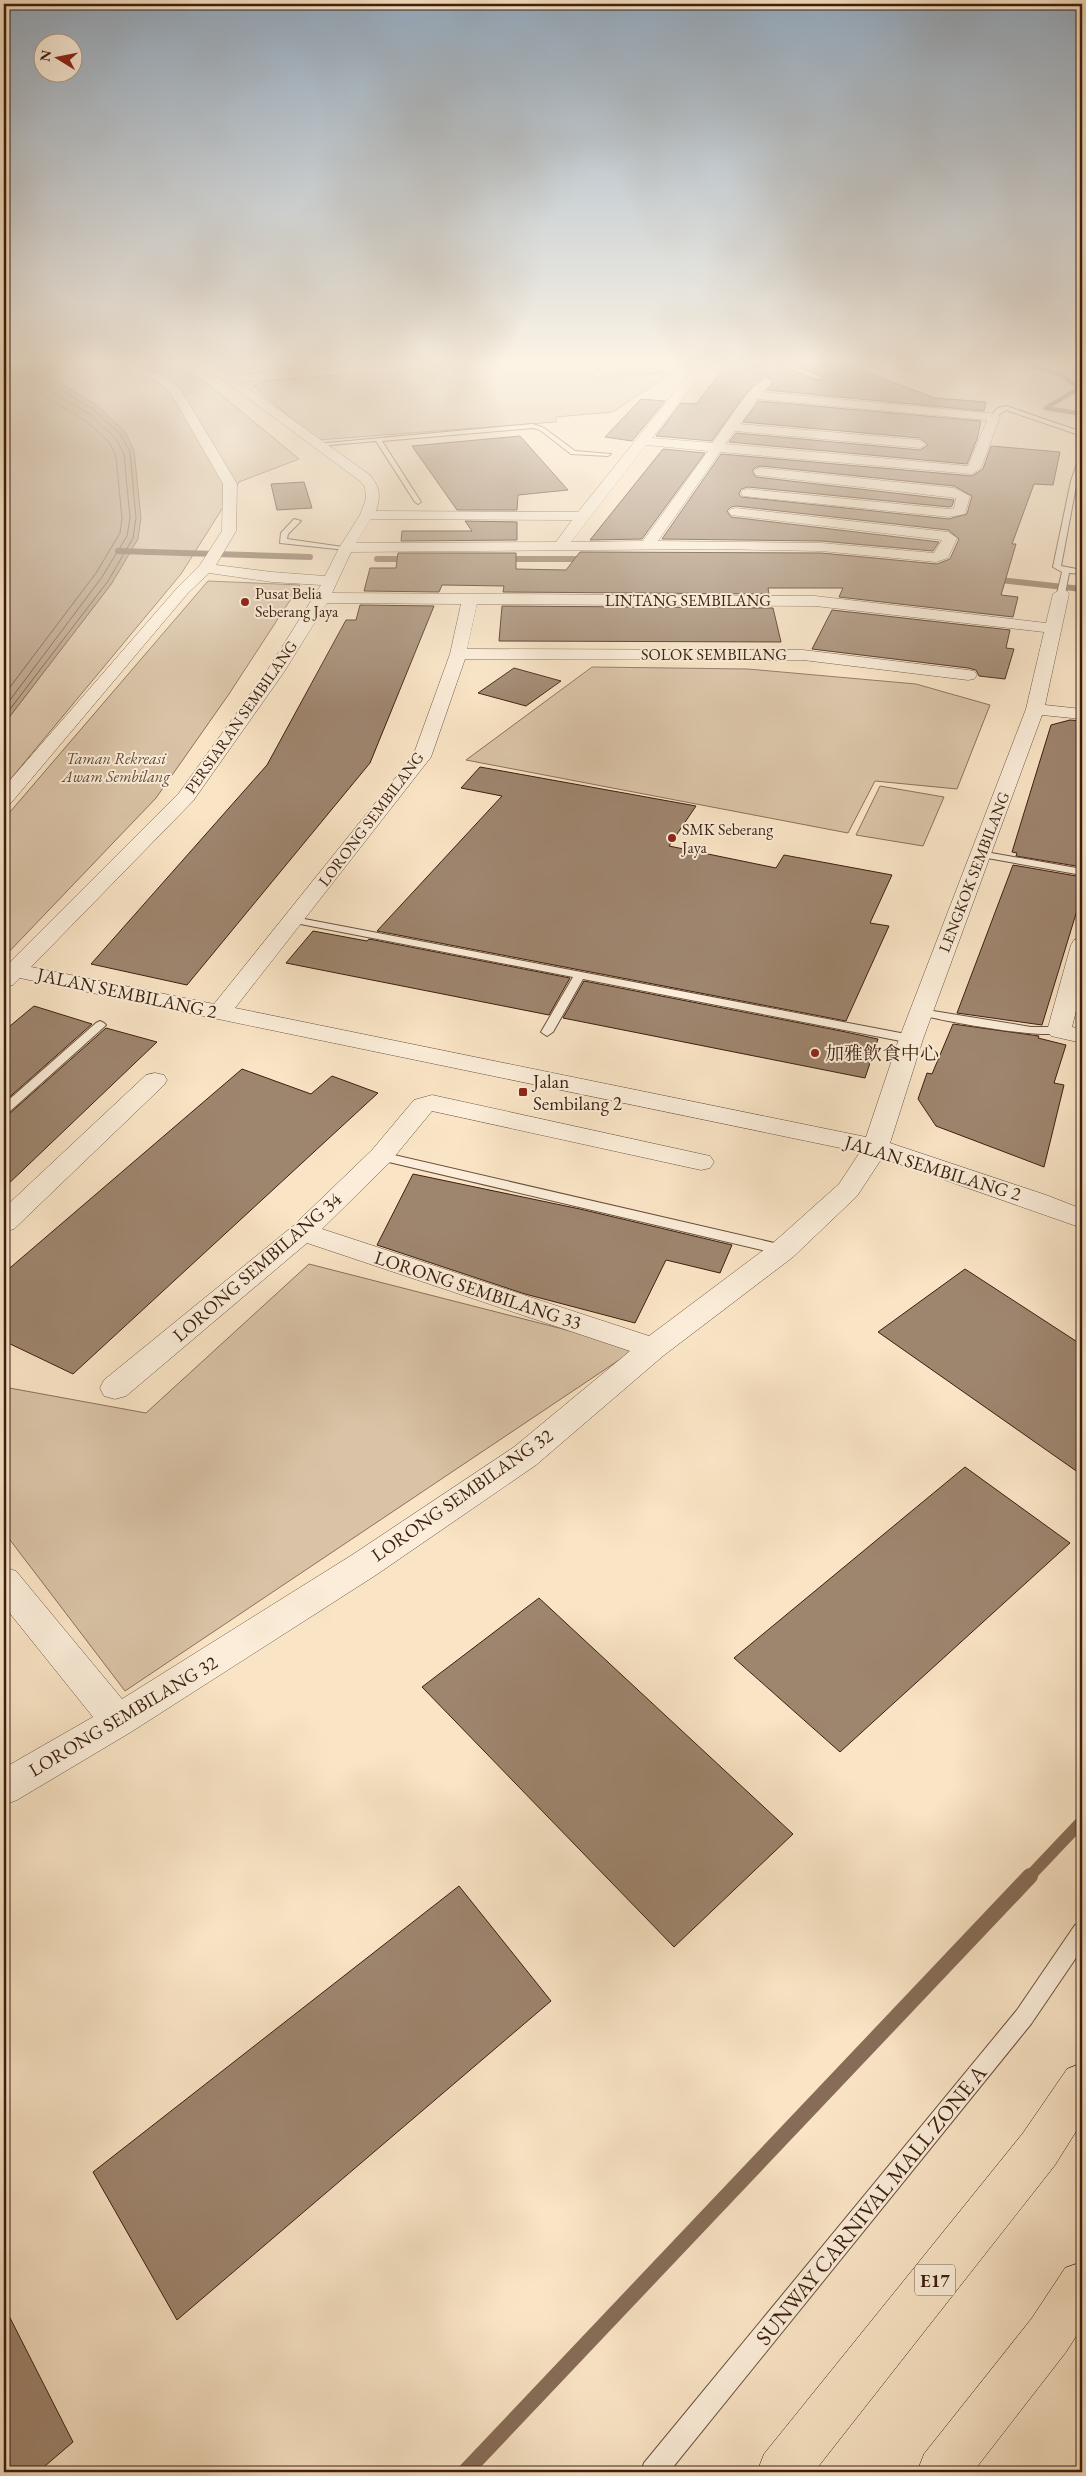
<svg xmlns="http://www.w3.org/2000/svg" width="1086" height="2476" font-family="'EB Garamond','Noto Serif SC',serif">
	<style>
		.green { fill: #d9c3a6; stroke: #8a715b }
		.water { fill: #b9a187; stroke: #876d57 }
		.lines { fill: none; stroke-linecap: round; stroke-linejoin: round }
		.shore { stroke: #7a604c; stroke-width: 1 }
		.stream-far3 { stroke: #876d57; stroke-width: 4.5 }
		.stream-far2 { stroke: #876d57; stroke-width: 6 }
		.stream-far1 { stroke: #876d57; stroke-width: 12 }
		.stream { stroke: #876d57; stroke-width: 16 }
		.building { fill: #9e856e; stroke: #3c1f10; fill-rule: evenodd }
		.service-casing { stroke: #6b503d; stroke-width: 2 }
		.minor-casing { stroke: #6b503d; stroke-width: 1 }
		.motorway-casing { stroke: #3c1f10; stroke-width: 1 }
		.service { fill: #fbedd9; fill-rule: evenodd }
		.minor { fill: #fbedd9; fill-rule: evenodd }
		.motorway { fill: #f9e4c5; fill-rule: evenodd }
		.poi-dot { fill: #8f2418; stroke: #fbedd9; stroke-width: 2 }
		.labels { text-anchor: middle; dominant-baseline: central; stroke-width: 4; stroke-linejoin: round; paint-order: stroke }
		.far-poi-label { font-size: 16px; fill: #3c1f10; stroke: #fbedd9; text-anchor: start }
		.far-street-label { font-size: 16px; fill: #3c1f10; stroke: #fbedd9 }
		.far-park-label { font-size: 16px; font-style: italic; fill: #634836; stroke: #fbedd9 }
		.shield { fill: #fbedd9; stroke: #755d4c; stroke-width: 1 }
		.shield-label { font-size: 18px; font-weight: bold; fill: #3c1f10 }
		.street-label { font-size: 19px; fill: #3c1f10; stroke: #fbedd9 }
		.poi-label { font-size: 19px; fill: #3c1f10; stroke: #fbedd9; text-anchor: start }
		.near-street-label { font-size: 22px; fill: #3c1f10; stroke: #fbedd9 }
	</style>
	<rect width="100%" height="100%" fill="#f9e4c5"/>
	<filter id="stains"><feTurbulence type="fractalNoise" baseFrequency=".004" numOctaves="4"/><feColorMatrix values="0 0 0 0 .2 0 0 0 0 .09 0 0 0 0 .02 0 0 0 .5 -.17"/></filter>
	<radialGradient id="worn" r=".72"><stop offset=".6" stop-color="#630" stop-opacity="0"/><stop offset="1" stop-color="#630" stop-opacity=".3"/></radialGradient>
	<!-- green -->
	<g class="green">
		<polygon points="28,364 170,364 202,379 299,459 239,482 181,574 4,787 4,724 112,583 98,406"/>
		<polygon points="466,364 579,364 598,378 673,372 613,412 556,417 556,422 318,440 253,386 269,380"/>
		<polygon points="617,364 657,364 665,372 604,375 595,365"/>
		<polygon points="208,581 300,585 229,694 156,798 4,957 4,819"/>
		<polygon points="592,667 748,669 916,684 990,705 957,789 875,781 848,833 466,760"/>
		<polygon points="880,786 944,797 923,846 856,835"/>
		<polygon points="309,1264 637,1348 125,1691 4,1532 4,1387 146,1413"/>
	</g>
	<!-- water -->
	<polygon class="water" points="4,364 28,364 98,406 125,432 134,450 141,518 138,539 112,583 4,724"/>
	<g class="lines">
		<!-- shore -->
		<g class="shore">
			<polyline points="4,695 96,573 120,533 122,518 116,457 110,443 86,421 19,381 12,364"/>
			<polyline points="4,708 102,577 127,536 130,518 124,454 116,439 91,415 24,375 20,364"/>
			<polyline points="4,717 108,581 133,538 136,518 130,452 121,435 94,410 29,370 26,364"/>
		</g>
		<!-- stream-far3 -->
		<polyline class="stream-far3" points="1026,364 1062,375 1079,388 1046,408 1082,414"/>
		<!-- stream-far2 -->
		<g class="stream-far2">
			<polyline points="118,551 310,557"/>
			<polyline points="377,559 410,559"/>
			<polyline points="502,559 588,559"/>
			<polyline points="991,579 1082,589"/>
		</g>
		<!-- stream-far1 -->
		<polyline class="stream-far1" points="1029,1877 1082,1821"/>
		<!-- stream -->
		<polyline class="stream" points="465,2472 1030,1876"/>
	</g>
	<!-- building -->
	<g class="building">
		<polygon points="727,364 777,364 818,381 825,377 792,364 844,364 935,398 986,402 984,411 767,390 774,382 765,376 744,396 712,441 656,436 681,403 696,404"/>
		<polygon points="641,399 665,401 632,441 605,437"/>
		<polygon points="758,401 981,421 977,439 967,464 729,442 736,433 920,450 928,445 920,438 743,422"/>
		<polygon points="520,436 568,490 518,495 517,510 457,510 412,446"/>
		<path d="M991 446 1060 452 1053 485 1034 484 1012 544H1016L1001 595 1018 597 1013 617 839 597 843 588H768L769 594 503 592 504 586 442 585 439 592 364 591 370 568H396L398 553H516V569L566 570 580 552 821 553 937 564 950 559 959 539 948 530 736 506 731 507 727 511 731 517 939 542 933 551 821 541 662 539 721 454 972 476 983 469ZM761 466 954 486 972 496 967 514 949 519 741 497 739 494 741 489 748 487 949 507 952 506 954 500 756 477 752 471 756 467Z"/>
		<polygon points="663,449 705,453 642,539 590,540"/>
		<polygon points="304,482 312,508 277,510 271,484"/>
		<polygon points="465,521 517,522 517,540 401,541 402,531 472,531"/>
		<polygon points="360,605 434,606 370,763 187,985 91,964 267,765 346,620 356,620"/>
		<polygon points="502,606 773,608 781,642 499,641"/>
		<polygon points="832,610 1010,630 1006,648 1014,649 1005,679 979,676 976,670 968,668 812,649"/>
		<polygon points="514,668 561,681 526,706 478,693"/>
		<polygon points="1070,720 1082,721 1082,867 1016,856 1017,853 1012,852 1051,725"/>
		<polygon points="480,767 696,806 669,846 776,868 784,855 892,875 870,923 889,926 846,1021 377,931 502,796 461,788"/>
		<polygon points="1013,865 1082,877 1082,894 1042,1025 957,1013"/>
		<polygon points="313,931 367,941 369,939 570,978 549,1015 286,963"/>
		<polygon points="584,981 841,1031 878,1039 865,1078 563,1018"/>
		<polygon points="34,1006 92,1024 4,1102 4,1031"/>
		<polygon points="953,1024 1039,1036 1038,1038 1066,1045 1054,1083 1064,1085 1044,1167 936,1126 918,1099 927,1073 932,1074"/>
		<polygon points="106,1028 157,1042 4,1188 4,1116 9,1114"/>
		<polygon points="242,1069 311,1094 332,1076 378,1093 73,1374 4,1341 4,1273"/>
		<polygon points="413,1174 580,1209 732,1245 720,1273 666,1260 635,1323 525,1294 377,1245"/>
		<polygon points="965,1269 1082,1345 1082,1475 878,1332"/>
		<polygon points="965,1467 1070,1543 840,1752 734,1658"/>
		<polygon points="539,1598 793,1834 674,1947 422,1687"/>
		<polygon points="459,1886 551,2001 177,2320 93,2172"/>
		<polygon points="4,2306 73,2442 38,2472 4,2472"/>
	</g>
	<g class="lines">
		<defs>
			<g id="service">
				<polygon points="779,364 787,364 823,378 818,379"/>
				<polygon points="1006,406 1082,432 1082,436 1006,410 995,417 990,416 998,408"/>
				<polygon points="533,424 544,428 575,451 611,454 608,456 571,454 540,430 533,428 382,441 421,502 418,504 415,502 376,441 319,446 316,444"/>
				<polygon points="1082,456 1082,467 1077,481 1061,566 1082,570 1082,574 1069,573 1065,594 1061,596 1057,594 1062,572 1053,567 1071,481 1079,458"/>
				<polygon points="294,519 301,521 288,534 287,539 350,548 346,550 280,543 281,533"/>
				<polygon points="980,851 1082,869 1082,875 976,856 975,854"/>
				<polygon points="294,917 911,1035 917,1039 911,1043 583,979 553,1032 547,1036 541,1032 573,977 290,922 289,920"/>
				<path d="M921 1009 1031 1027H1059L1065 1031C1054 1042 937 1020 917 1014V1010Z"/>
				<polygon points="100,1021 104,1023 106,1025 104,1027 8,1113 4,1114 4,1104 96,1023"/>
				<polygon points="381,1152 783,1245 790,1250 783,1255 376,1159 375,1156 376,1153"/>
				<polygon points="1082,1922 1082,1949 1031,2024 669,2472 641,2472 644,2463 1017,2010 1075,1925"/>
			</g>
			<g id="minor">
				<path d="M118 364C141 364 161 372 179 387L237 484 236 531 216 565 272 572 325 576 339 548 360 515 366 499 365 487 360 481 225 381 194 364H209L231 375 388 364H441L435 367 240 382 370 475C380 488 381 495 376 511L578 512 697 364H709L652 438 713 443C723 429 751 382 766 378L772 382 763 392 998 414 1000 417 981 468 972 474 720 452 658 541 821 543 934 553 942 540 731 515 729 512 731 509 736 508 948 532 957 538 948 558 936 562 821 551 715 549 351 552 332 593 815 596 1046 623 1053 594 1061 589 1067 591 1069 594 1045 705 1082 709V719L1042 715 923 1039 890 1143 1046 1195 1082 1209V1228L882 1158 857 1196 793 1257 663 1356 536 1465 376 1575 131 1732 17 1800 4 1805V1768L93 1717 4 1606V1567L16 1571 122 1699 352 1555 514 1447 630 1351 307 1243 126 1396 115 1399 104 1396 100 1388 104 1380 293 1226 372 1150 414 1100 432 1095 710 1156 714 1162 710 1168 701 1170 432 1111 390 1162 322 1229 649 1336 773 1243 839 1184 860 1152 20 978 13 985 4 987V961L10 962 179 793 267 671 321 585 272 582 209 573 188 593 11 803 4 805V787L178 587 200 565 222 531 223 484 170 392 158 382ZM757 399 987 420 968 466 725 444 735 431 920 448 926 444 920 440 740 424ZM646 445 708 451 643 541 571 542ZM371 519 572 520 556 542 356 543ZM327 603 461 604 450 654 413 756 214 1004 31 967 193 801 284 672ZM477 604 815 606 1044 632 1026 709 899 1039 866 1137 235 1008 431 757 465 659 803 660 968 680 974 679 977 675 974 671 968 670 803 650 467 649Z"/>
				<polygon points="761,468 954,488 970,496 965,514 949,517 743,496 741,493 743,490 748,489 949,509 954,508 956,498 756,475 754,472 756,469"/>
				<polygon points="1082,938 1082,987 1072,1027 1082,1029 1082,1043 1051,1036 1047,1031 1071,945 1074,940"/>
				<polygon points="155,1073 164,1075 167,1080 164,1085 14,1229 4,1232 4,1208 146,1075"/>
			</g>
			<g id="motorway">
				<polygon points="1082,2063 1082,2122 1055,2165 814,2472 757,2472 764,2454 1023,2133 1067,2069"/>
				<polygon points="1082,2262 1082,2327 1066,2352 973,2472 917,2472 924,2454 1032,2318 1065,2268"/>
			</g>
		</defs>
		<!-- service casing -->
		<use href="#service" class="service-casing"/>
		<!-- minor casing -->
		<use href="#minor" class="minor-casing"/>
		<!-- motorway casing -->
		<use href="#motorway" class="motorway-casing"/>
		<!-- service -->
		<use href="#service" class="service"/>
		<!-- minor -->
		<use href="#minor" class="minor"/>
		<!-- motorway -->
		<use href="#motorway" class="motorway"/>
	</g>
	<!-- sky -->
	<linearGradient id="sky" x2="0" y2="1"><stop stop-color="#95acc1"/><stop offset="0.51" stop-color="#fcf3e5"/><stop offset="1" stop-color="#fcf3e5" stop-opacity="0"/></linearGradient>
	<rect width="1086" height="711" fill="url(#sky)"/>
	<!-- markers -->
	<g class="poi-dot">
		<circle cx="245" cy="602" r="5"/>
		<circle cx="672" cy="838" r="5"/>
		<circle cx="815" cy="1053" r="5"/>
		<rect x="518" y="1087" width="10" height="10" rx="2.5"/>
	</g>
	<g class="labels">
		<!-- far-poi labels -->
		<g class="far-poi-label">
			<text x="255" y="593">Pusat Belia<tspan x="255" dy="18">Seberang Jaya</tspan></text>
			<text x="682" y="829">SMK Seberang<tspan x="682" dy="18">Jaya</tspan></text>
		</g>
		<!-- far-street labels -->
		<g class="far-street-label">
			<text x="688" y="600">LINTANG SEMBILANG</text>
			<text x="714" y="654">SOLOK SEMBILANG</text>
			<text transform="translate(241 717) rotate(-55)">PERSIARAN SEMBILANG</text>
			<text transform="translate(371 819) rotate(-53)">LORONG SEMBILANG</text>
			<text transform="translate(974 872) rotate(-69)">LENGKOK SEMBILANG</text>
		</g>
		<!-- far-park labels -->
		<g class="far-park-label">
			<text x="116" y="758">Taman Rekreasi<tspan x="116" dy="18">Awam Sembilang</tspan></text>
		</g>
		<!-- shield labels -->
		<rect class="shield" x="915" y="2264.5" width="40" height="31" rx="4"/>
		<g class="shield-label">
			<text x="935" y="2280">E17</text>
		</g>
		<!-- street labels -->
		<g class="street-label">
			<text transform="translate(127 993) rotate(12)">JALAN SEMBILANG 2</text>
			<text transform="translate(933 1168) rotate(17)">JALAN SEMBILANG 2</text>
			<text transform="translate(257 1267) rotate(-41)">LORONG SEMBILANG 34</text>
			<text transform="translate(478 1290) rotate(18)">LORONG SEMBILANG 33</text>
			<text transform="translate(462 1495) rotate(-35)">LORONG SEMBILANG 32</text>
			<text transform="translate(123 1716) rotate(-31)">LORONG SEMBILANG 32</text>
		</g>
		<!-- poi labels -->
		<g class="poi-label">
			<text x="825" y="1053">加雅飲食中心</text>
			<text x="533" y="1081">Jalan<tspan x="533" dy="22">Sembilang 2</tspan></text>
		</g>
		<!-- near-street labels -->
		<g class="near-street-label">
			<text transform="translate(871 2205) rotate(-51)">SUNWAY CARNIVAL MALL ZONE A</text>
		</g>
	</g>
	<!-- margin -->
	<rect width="1086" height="2476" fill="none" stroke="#f9e4c5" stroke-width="20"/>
	<rect x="5" y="5" width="1076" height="2466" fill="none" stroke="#3c1f10" stroke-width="2.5"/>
	<rect x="10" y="10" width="1066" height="2456" fill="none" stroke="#3c1f10"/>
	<!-- north arrow -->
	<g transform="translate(58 58) rotate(280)"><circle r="24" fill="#fbedd9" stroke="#af9b89"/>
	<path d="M0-4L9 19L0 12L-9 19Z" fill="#8f2418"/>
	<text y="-8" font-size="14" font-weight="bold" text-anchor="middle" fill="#3c1f10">N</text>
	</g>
	<rect width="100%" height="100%" filter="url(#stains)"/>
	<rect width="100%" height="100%" fill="url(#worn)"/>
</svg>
